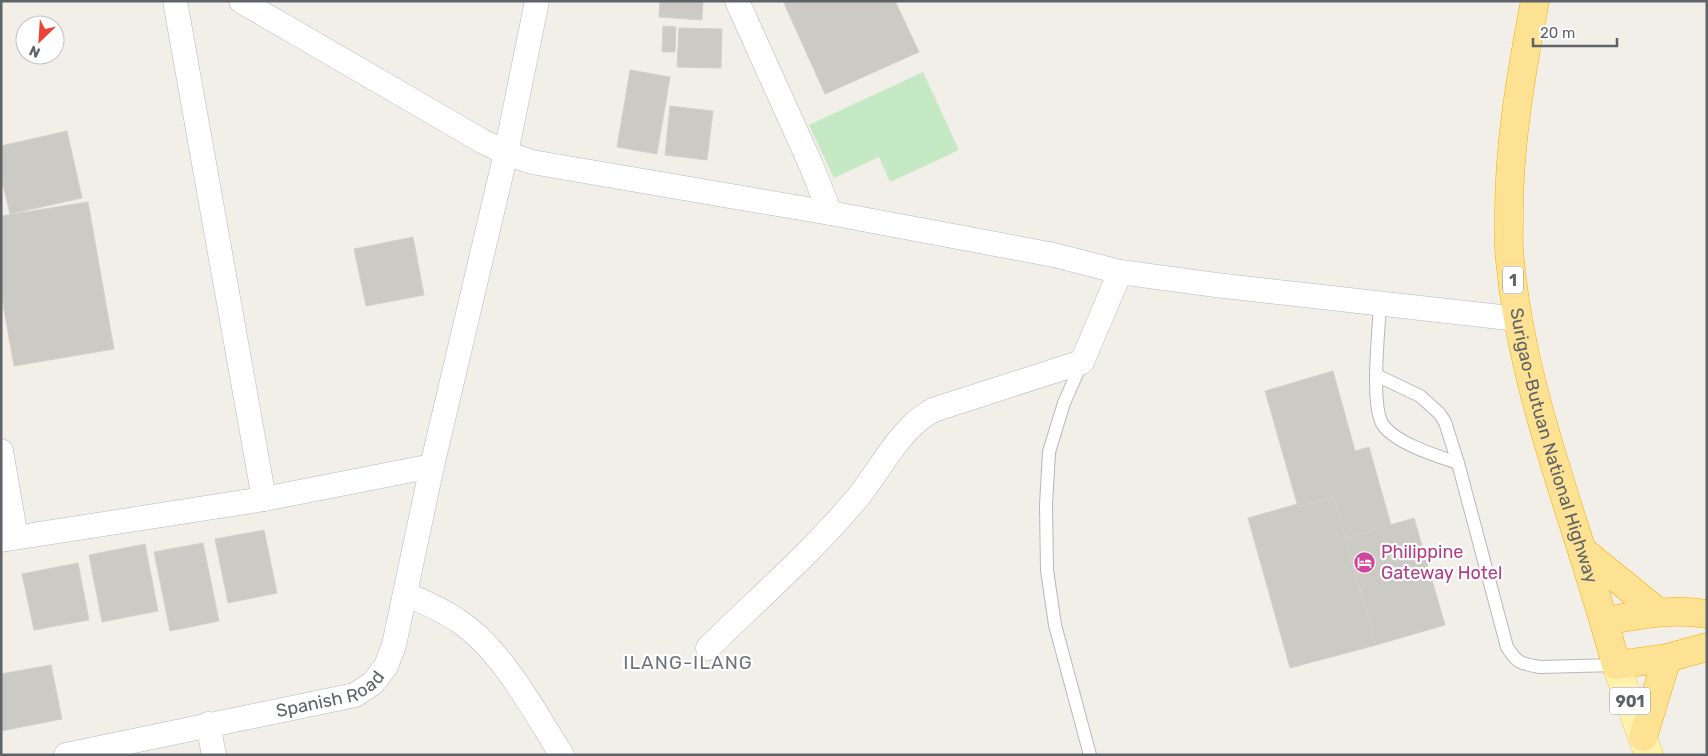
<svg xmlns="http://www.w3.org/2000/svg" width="1708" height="756" font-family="Rubik,sans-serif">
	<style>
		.green { fill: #c5e8c5 }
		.building { fill: #cccac5; stroke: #d6d1c6 }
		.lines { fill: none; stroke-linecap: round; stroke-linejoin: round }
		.lane-casing { stroke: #b5b8bc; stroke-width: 14 }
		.street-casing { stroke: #b5b8bc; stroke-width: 25 }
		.primary-casing { stroke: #f2c960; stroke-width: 29 }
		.highway-casing { stroke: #f9ab00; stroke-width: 29 }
		.lane { stroke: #fff; stroke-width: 12 }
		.street { stroke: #fff; stroke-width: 24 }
		.primary { stroke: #fff2af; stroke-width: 28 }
		.highway { stroke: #fde293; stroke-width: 28 }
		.labels { text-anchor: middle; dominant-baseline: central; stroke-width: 4.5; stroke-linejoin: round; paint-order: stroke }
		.shield { fill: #fff; stroke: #8f9295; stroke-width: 1 }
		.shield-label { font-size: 16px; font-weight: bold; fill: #5f6368 }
		.street-label { font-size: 18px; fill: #5f6368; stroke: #fff }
		.hotel-label { font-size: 18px; fill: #b23c85; stroke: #fff; text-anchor: start }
		.neighbourhood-label { font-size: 19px; letter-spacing: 1px; fill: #70757a; stroke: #fff }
	</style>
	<rect width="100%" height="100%" fill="#f1efe8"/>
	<!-- green -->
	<polygon class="green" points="923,72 959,150 890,182 879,157 834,178 809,125"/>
	<!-- building -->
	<g class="building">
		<polygon points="660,1 703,1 702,20 659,17"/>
		<polygon points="783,1 895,1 919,52 825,94"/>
		<polygon points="663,26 676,27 675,52 662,52"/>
		<polygon points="679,28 722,29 721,68 677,67"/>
		<polygon points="630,70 670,77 657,154 617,147"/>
		<polygon points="670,106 713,111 707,160 665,155"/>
		<polygon points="67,131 82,198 10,214 1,177 1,146"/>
		<polygon points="88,202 114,349 14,366 1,293 1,216"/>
		<polygon points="413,237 424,295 366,306 354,249"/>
		<polygon points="1333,371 1355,451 1369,447 1391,525 1345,538 1334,497 1298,507 1265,391"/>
		<polygon points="1334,497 1376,645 1290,668 1248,518 1297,504 1298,507"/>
		<polygon points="1414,518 1445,625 1376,645 1345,538"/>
		<polygon points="264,530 277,593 228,603 215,539"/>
		<polygon points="203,543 219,621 170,631 154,552"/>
		<polygon points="145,544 158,611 102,622 89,555"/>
		<polygon points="78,563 89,620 34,630 22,574"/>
		<polygon points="51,665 62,719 1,731 1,674"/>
	</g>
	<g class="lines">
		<defs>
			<g id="lane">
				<path d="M1380 304C1379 329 1370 406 1383 425 1397 444 1437 456 1458 463"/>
				<polyline points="1082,362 1064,403 1049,452 1046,505 1047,570 1055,625 1090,755"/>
				<path d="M1376 375 1420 396 1439 413 1445 422 1458 463 1507 647C1517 663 1521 664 1540 667L1616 665"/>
			</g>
			<g id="street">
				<polyline points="175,1 264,499"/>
				<polyline points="241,1 482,141 506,153 532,162 830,213 1054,255 1120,272 1216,285 1518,319"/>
				<polyline points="737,1 811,165 830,213"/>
				<polyline points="1,451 16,537"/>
				<polyline points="1,540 264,499 432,466"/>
				<path d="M406 594C424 602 441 609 457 620 502 649 533 710 562 755"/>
				<path d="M708 648C759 598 813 551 859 496 878 472 892 444 915 423 920 418 927 414 933 410L1082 362 1120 272"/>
				<polyline points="208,724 214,755"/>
				<path id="s1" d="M66 755 355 695 373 683 386 666 394 645 432 466 506 153 537 1"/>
			</g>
			<polyline id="primary" points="1616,665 1649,755"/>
			<g id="highway">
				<path id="s2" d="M1535 1C1521 74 1508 148 1509 222 1509 235 1508 248 1510 260 1523 400 1581 531 1616 665L1667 658 1707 647"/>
				<polyline points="1583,551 1658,612"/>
				<path d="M1605 621C1639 615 1672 608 1707 614"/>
				<polyline points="1643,737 1667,658"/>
			</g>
		</defs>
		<!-- lane casing -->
		<use href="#lane" class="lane-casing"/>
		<!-- street casing -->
		<use href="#street" class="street-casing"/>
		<!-- primary casing -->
		<use href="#primary" class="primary-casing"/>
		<!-- highway casing -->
		<use href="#highway" class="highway-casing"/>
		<!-- lane -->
		<use href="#lane" class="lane"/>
		<!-- street -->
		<use href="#street" class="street"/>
		<!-- primary -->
		<use href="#primary" class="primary"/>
		<!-- highway -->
		<use href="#highway" class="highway"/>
	</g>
	<!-- icons -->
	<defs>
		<symbol id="hotel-disc" viewBox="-11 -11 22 22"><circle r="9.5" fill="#d1479c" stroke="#fff"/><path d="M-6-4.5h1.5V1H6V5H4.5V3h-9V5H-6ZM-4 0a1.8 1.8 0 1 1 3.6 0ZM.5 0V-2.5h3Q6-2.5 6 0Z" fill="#fff"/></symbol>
	</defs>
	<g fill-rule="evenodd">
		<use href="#hotel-disc" x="1352" y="550" width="25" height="25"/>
	</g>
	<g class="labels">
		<!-- shield labels -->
		<g class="shield">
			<rect x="1503" y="266.5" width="20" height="27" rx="4"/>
			<rect x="1610" y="687.5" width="40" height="27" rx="4"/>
		</g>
		<g class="shield-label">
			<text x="1513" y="280">1</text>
			<text x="1630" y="701">901</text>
		</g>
		<!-- street labels -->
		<g class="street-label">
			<text stroke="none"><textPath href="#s2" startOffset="452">Surigao-Butuan National Highway</textPath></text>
			<text stroke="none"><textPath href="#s1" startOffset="272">Spanish Road</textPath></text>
		</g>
		<!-- hotel labels -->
		<g class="hotel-label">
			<text x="1381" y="552">Philippine<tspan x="1381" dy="21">Gateway Hotel</tspan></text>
		</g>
		<!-- neighbourhood labels -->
		<g class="neighbourhood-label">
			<text x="688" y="662">ILANG-ILANG</text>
		</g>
	</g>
	<!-- border -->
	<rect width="1708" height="756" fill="none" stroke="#5f6368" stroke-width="5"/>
	<!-- north arrow -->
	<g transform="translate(40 40) rotate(205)"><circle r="24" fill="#ffffff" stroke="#bfc1c3"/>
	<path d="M0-4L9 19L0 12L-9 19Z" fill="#ea4335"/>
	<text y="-8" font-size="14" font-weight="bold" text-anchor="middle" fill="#5f6368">N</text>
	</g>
	<!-- scale -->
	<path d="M1533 38v8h84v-8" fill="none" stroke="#5f6368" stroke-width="2.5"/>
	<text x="1540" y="38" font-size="15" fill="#5f6368" stroke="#ffffff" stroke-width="4" paint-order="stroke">20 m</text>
</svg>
